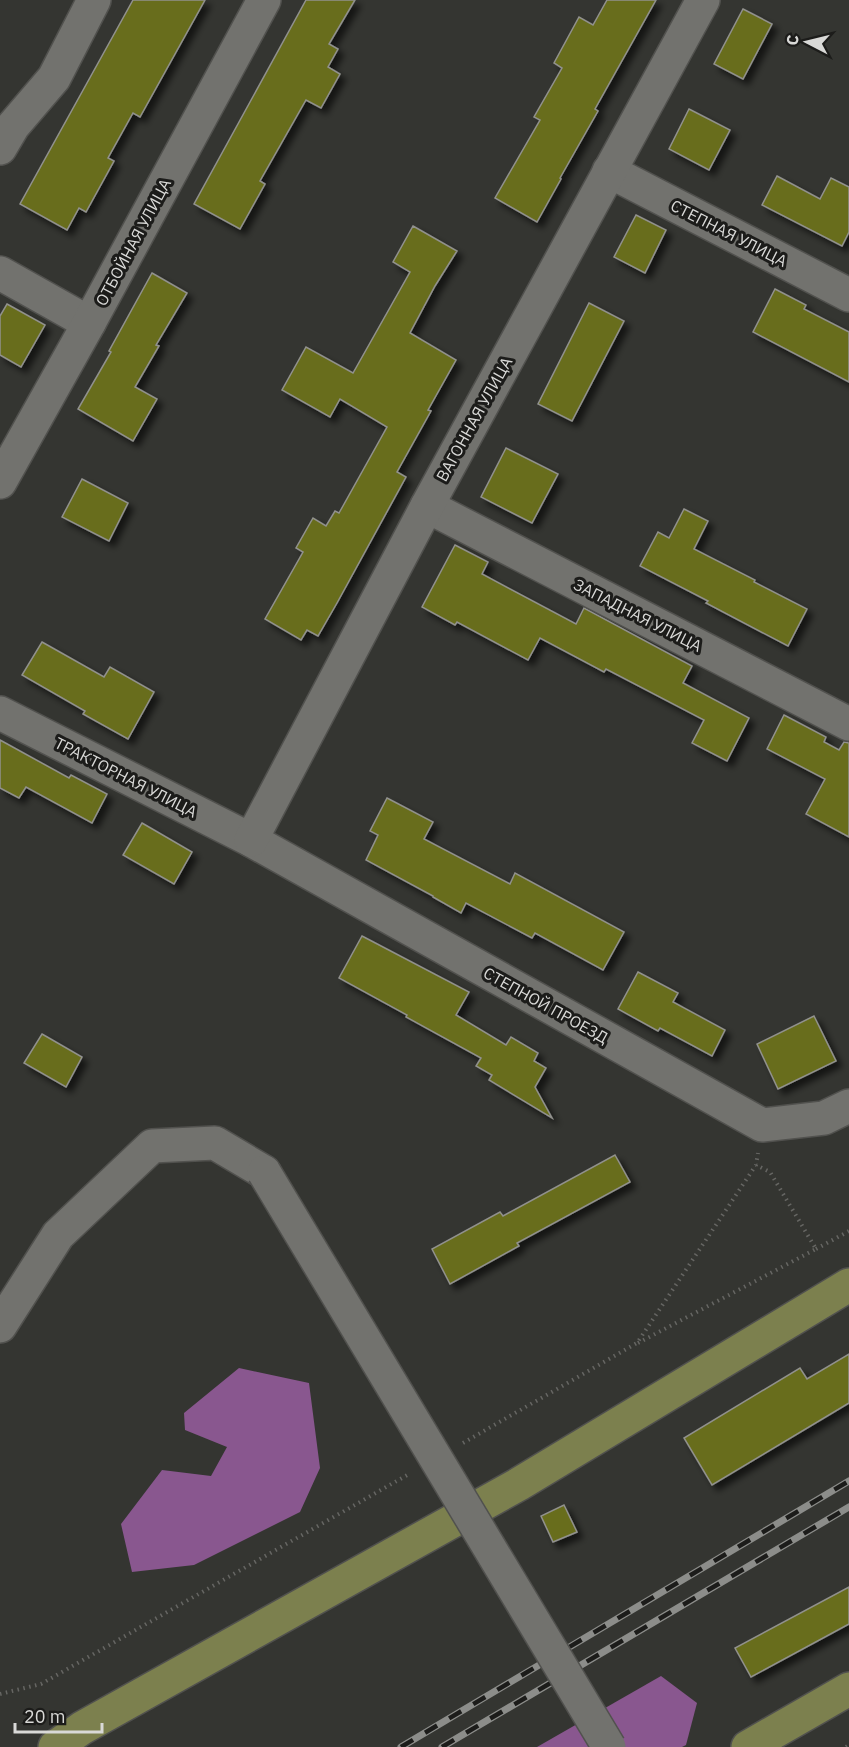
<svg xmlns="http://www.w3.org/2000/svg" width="849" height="1747" font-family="'IBM Plex Sans',sans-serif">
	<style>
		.forest { fill: #89578f }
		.building { fill: #686d1c; stroke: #91918d; stroke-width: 1.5; filter: url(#shadow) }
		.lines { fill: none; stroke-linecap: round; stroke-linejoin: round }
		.minor-casing { stroke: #51514e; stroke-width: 36 }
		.major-casing { stroke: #51514e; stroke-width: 36 }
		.path { stroke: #666663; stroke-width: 4; stroke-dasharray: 1.5 4.5; stroke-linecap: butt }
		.minor { stroke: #72726e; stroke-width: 33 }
		.major { stroke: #7c804e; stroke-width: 33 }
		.rail-casing { stroke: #8c8d8a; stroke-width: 7 }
		.rail { stroke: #1c1c1a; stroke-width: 4.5; stroke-dasharray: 14; stroke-linecap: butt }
		.minor-bridge-casing { stroke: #51514e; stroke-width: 36; stroke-linecap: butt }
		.minor-bridge { stroke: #72726e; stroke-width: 33 }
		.labels { text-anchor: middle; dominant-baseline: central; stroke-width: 6; stroke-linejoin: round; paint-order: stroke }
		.street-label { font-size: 16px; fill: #d9d9d7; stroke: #1c1c1a }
	</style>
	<defs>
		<filter id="shadow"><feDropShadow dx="5.5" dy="5.5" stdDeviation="3" flood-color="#0009"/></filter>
	</defs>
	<rect width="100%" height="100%" fill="#343531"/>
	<!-- forest -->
	<g class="forest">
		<polygon points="239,1368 309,1383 320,1468 300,1512 194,1565 132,1572 121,1524 162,1470 211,1476 227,1447 185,1430 184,1413"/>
		<polygon points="661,1676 697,1703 686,1745 682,1747 537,1747"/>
	</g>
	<!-- building -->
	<g class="building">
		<polygon points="133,0 205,0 140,117 133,113 108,158 114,161 86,212 79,208 67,230 20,204"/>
		<polygon points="306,0 355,0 329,44 338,49 328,67 340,74 321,108 306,100 260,181 265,184 240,229 194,204"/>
		<polygon points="607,0 656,0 595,109 598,111 560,178 561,179 537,222 495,198 540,120 534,117 562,68 554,63 579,17 593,25"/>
		<polygon points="743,9 772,24 743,79 714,64"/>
		<polygon points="689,109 730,130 709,170 669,149"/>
		<polygon points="777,176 820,199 831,178 849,187 849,232 842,246 762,205"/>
		<polygon points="636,215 666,230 645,273 614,257"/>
		<polygon points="413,226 457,251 435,286 410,333 456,360 428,410 431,411 397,472 406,477 337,603 318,636 307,630 301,640 265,619 303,552 296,548 313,518 326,526 335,511 339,513 387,427 340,399 330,417 282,390 306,347 353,373 410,272 393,262"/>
		<polygon points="152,273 187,293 156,345 159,346 135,387 157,399 133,441 78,409 111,352 109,351"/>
		<polygon points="775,289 806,305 804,309 849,332 849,382 753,332"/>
		<polygon points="589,303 624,321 572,421 538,404"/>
		<polygon points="7,304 45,325 21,367 0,355 0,316"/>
		<polygon points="506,448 558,474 532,523 481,497"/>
		<polygon points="82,479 128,503 109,541 62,517"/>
		<polygon points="684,509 708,521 694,549 755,580 754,582 807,609 788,646 706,603 708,601 640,566 658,532 669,538"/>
		<polygon points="455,545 488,562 482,574 576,624 584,608 692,666 683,683 749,718 727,761 692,743 704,720 606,669 604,672 540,638 528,660 457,622 455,625 422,607"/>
		<polygon points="42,642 104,677 110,667 154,692 128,739 83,714 85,711 22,675"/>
		<polygon points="784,715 826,737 824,742 839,750 844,742 849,743 849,837 806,814 825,779 767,749"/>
		<polygon points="0,740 69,778 71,775 107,794 92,823 26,787 19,798 0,788"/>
		<polygon points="387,798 433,822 424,839 510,884 515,873 624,932 603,970 535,933 532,938 466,903 461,913 433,897 433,896 366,860 378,835 370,831"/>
		<polygon points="142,823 192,852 174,884 123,855"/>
		<polygon points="362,936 469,992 456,1015 506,1045 511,1037 538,1053 534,1061 546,1068 535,1087 552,1118 489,1080 492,1075 476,1066 481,1058 406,1017 407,1015 339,978"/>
		<polygon points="638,972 678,993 673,1002 725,1030 712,1056 660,1028 658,1031 618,1009"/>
		<polygon points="814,1016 836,1061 778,1089 757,1044"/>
		<polygon points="42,1034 82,1057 66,1087 24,1063"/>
		<polygon points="615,1155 630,1182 517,1243 519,1246 450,1284 432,1249 500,1212 503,1216"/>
		<polygon points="849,1354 849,1403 712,1485 684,1438 800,1368 807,1379"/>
		<polygon points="564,1505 577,1532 553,1542 541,1516"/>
		<polygon points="849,1587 849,1624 751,1677 735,1648"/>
	</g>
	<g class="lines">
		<defs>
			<g id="minor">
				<polyline points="0,148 13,126 54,78 94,0"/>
				<polyline points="609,171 849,295"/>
				<polyline points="0,273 89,323"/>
				<polyline points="0,482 89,323 264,0"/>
				<polyline points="427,506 849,724"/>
				<polyline points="0,713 251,840 762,1125 824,1118 849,1106"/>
				<polyline points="251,840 427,506 703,0"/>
				<polyline points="0,1326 58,1235 152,1146 215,1143 264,1172"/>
			</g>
			<g id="major">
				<polyline points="55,1747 82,1728 519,1484 849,1285"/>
				<polyline points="748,1747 849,1689"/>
			</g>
		</defs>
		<!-- minor casing -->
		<use href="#minor" class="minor-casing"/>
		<!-- major casing -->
		<use href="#major" class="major-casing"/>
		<!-- path -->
		<g class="path">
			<polyline points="816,1249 849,1231"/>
			<polyline points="638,1343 816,1249 770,1172 756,1165"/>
			<polyline points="463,1443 637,1343 756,1165 758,1153"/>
			<polyline points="0,1694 41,1684 409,1474"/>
			<polyline points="846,1747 849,1745"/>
		</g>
		<!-- minor -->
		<use href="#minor" class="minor"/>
		<!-- major -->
		<use href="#major" class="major"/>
		<defs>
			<g id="rail">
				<polyline points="401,1747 849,1481"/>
				<polyline points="442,1747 849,1507"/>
			</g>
		</defs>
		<!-- rail casing -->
		<use href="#rail" class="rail-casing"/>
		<!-- rail -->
		<use href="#rail" class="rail"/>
		<defs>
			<polyline id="minor-bridge" points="264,1172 609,1747"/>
		</defs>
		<!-- minor-bridge casing -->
		<use href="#minor-bridge" class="minor-bridge-casing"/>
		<!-- minor-bridge -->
		<use href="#minor-bridge" class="minor-bridge"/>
	</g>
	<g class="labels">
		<!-- street labels -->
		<g class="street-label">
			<text transform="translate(729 233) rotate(27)">СТЕПНАЯ УЛИЦА</text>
			<text transform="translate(133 242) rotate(-62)">ОТБОЙНАЯ УЛИЦА</text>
			<text transform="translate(474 419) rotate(-61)">ВАГОННАЯ УЛИЦА</text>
			<text transform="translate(638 615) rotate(27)">ЗАПАДНАЯ УЛИЦА</text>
			<text transform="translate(126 777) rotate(27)">ТРАКТОРНАЯ УЛИЦА</text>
			<text transform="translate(546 1005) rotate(29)">СТЕПНОЙ ПРОЕЗД</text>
		</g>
	</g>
	<!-- north arrow -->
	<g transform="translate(807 42) rotate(277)" stroke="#1c1c1a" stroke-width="4.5" paint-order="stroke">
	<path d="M0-4.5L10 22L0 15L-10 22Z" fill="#d9d9d7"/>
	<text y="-9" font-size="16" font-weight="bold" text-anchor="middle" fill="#d9d9d7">С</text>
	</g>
	<!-- scale -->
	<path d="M15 1723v9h87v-9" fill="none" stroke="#d9d9d7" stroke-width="3"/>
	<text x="24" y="1723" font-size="18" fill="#d9d9d7" stroke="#1c1c1a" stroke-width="4.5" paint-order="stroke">20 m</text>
</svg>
